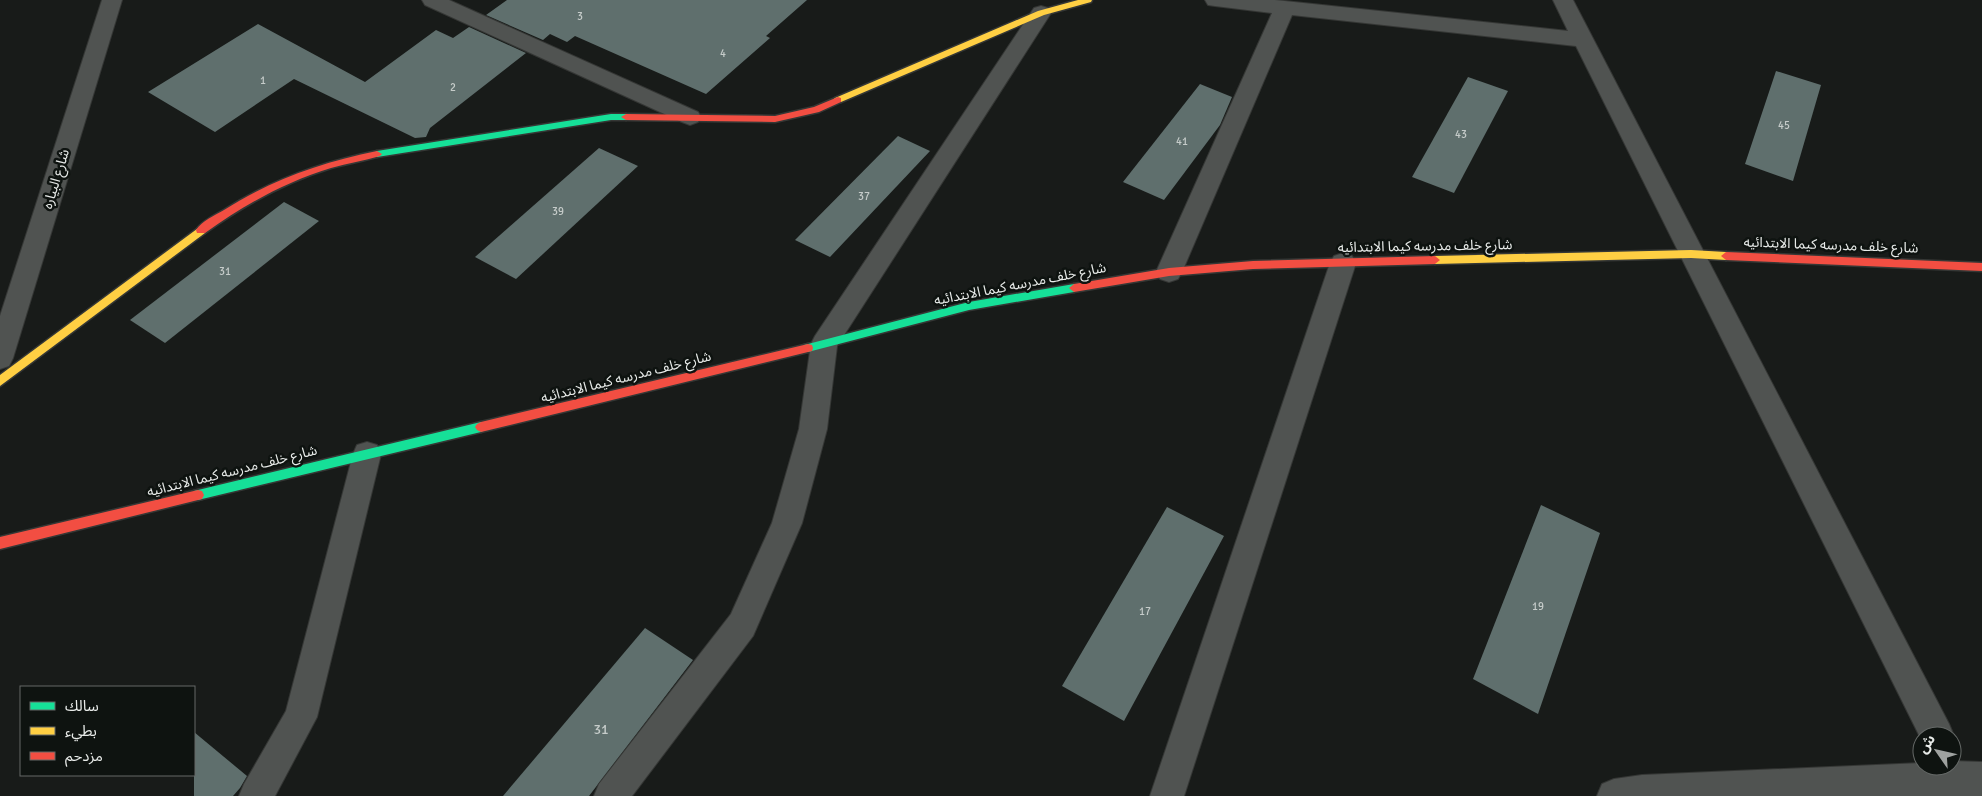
<svg xmlns="http://www.w3.org/2000/svg" width="1982" height="796" font-family="Signika,'Noto Sans Arabic',sans-serif">
	<style>
		.building { fill: #5f6f6d }
		.lines { fill: none; stroke-linecap: round; stroke-linejoin: round }
		.street-casing { stroke: #353735; stroke-width: 2 }
		.fast-casing { stroke: #353735; stroke-width: 3 }
		.slow-casing { stroke: #353735; stroke-width: 3 }
		.jam-casing { stroke: #353735; stroke-width: 3 }
		.street { fill: #505351; fill-rule: evenodd }
		.fast { fill: #16e098; fill-rule: evenodd }
		.slow { fill: #ffcf43; fill-rule: evenodd }
		.jam { fill: #f24e42; fill-rule: evenodd }
		.labels { text-anchor: middle; dominant-baseline: central; stroke-width: 5; stroke-linejoin: round; paint-order: stroke }
		.number-label { font-size: 11px; fill: #c6ccca }
		.street-label { font-size: 14px; fill: #e8ebe9; stroke: #0e1310 }
		.near-number-label { font-size: 14px; fill: #c6ccca }
	</style>
	<rect width="100%" height="100%" fill="#181b19"/>
	<!-- building -->
	<g class="building">
		<polygon points="507,0 807,0 766,36 770,38 706,94 575,36 567,42 550,34 543,40 486,15"/>
		<polygon points="258,24 365,82 436,30 453,38 469,27 526,53 430,128 426,137 415,138 294,79 215,132 148,92"/>
		<polygon points="1776,71 1821,85 1793,181 1745,164"/>
		<polygon points="1468,77 1508,91 1454,193 1412,177"/>
		<polygon points="1200,84 1232,97 1220,125 1164,200 1123,182"/>
		<polygon points="898,136 930,151 830,257 795,240"/>
		<polygon points="599,148 638,166 516,279 475,257"/>
		<polygon points="284,202 319,221 165,343 130,320"/>
		<polygon points="1541,505 1600,533 1538,714 1473,679"/>
		<polygon points="1167,507 1224,536 1124,721 1062,686"/>
		<polygon points="645,628 693,660 589,796 503,796"/>
		<polygon points="194,732 247,776 240,788 233,796 194,796"/>
	</g>
	<g class="lines">
		<defs>
			<g id="street">
				<polygon points="102,0 122,0 13,358 9,366 0,369 0,316"/>
				<polygon points="422,0 449,0 698,112 701,117 698,122 690,125 682,122 425,5"/>
				<polygon points="1205,0 1275,0 1568,31 1553,0 1573,0 1949,724 1954,736 1952,740 1952,736 1922,736 1922,741 1576,46 1292,15 1182,272 1178,279 1169,282 1160,279 1156,272 1272,13 1215,6 1208,5"/>
				<polygon points="1041,6 1048,8 1051,13 837,346 827,429 802,523 753,636 632,796 594,796 599,784 731,614 772,523 799,429 811,344 815,336 1034,8"/>
				<polygon points="1343,253 1352,256 1356,263 1184,796 1150,796 1330,263 1334,256"/>
				<polygon points="367,442 377,445 381,454 317,717 275,796 239,796 244,784 286,711 353,454 357,445"/>
				<polygon points="1952,761 1982,762 1982,796 1597,796 1602,784 1614,779 1642,775 1922,763 1922,766 1952,766"/>
			</g>
			<g id="fast">
				<polygon points="611,114 626,114 631,117 626,120 611,120 377,157 372,154 377,151"/>
				<polygon points="1074,284 1079,288 1074,292 969,310 808,352 804,351 803,348 804,345 808,344 969,302"/>
				<polygon points="481,422 485,424 487,427 485,430 481,432 198,500 194,499 192,495 194,491 198,490"/>
			</g>
			<g id="slow">
				<polygon points="1078,0 1092,0 1091,2 1044,15 841,102 835,102 833,100 835,98 1038,11"/>
				<polygon points="201,226 205,227 206,230 205,233 0,386 0,375"/>
				<polygon points="1691,250 1726,252 1731,256 1726,260 1691,258 1435,264 1430,260 1435,256"/>
			</g>
			<g id="jam">
				<polygon points="838,97 841,98 841,102 819,112 775,122 626,120 621,117 626,114 775,116 814,107"/>
				<path d="M377 151 382 154 380 156C364 161 348 163 331 168 285 182 244 205 205 233H197L196 230C202 221 215 215 224 210 271 180 322 162 377 151Z"/>
				<polygon points="1726,252 1982,263 1982,271 1726,260 1721,256"/>
				<polygon points="1435,256 1440,260 1435,264 1253,269 1169,276 1074,292 1069,288 1074,284 1169,268 1253,261"/>
				<polygon points="808,344 812,345 813,348 812,351 808,352 481,432 477,430 475,427 477,424 481,422"/>
				<polygon points="198,490 202,491 204,495 202,499 198,500 0,549 0,537"/>
			</g>
		</defs>
		<!-- street casing -->
		<use href="#street" class="street-casing"/>
		<!-- fast casing -->
		<use href="#fast" class="fast-casing"/>
		<!-- slow casing -->
		<use href="#slow" class="slow-casing"/>
		<!-- jam casing -->
		<use href="#jam" class="jam-casing"/>
		<!-- street -->
		<use href="#street" class="street"/>
		<!-- fast -->
		<use href="#fast" class="fast"/>
		<!-- slow -->
		<use href="#slow" class="slow"/>
		<!-- jam -->
		<use href="#jam" class="jam"/>
	</g>
	<g class="labels">
		<!-- number labels -->
		<g class="number-label">
			<text x="580" y="16">3</text>
			<text x="723" y="53">4</text>
			<text x="263" y="80">1</text>
			<text x="453" y="87">2</text>
			<text x="1784" y="125">45</text>
			<text x="1461" y="134">43</text>
			<text x="1182" y="141">41</text>
			<text x="864" y="196">37</text>
			<text x="558" y="211">39</text>
			<text x="225" y="271">31</text>
			<text x="1538" y="606">19</text>
			<text x="1145" y="611">17</text>
		</g>
		<!-- street labels -->
		<g class="street-label">
			<text transform="translate(56 179) rotate(-73)">شارع البياره</text>
			<text transform="translate(1831 245) rotate(2)">شارع خلف مدرسه كيما الابتدائيه</text>
			<text transform="translate(1425 246) rotate(-1)">شارع خلف مدرسه كيما الابتدائيه</text>
			<text transform="translate(1020 284) rotate(-11)">شارع خلف مدرسه كيما الابتدائيه</text>
			<text transform="translate(626 377) rotate(-14)">شارع خلف مدرسه كيما الابتدائيه</text>
			<text transform="translate(232 471) rotate(-14)">شارع خلف مدرسه كيما الابتدائيه</text>
		</g>
		<!-- near-number labels -->
		<g class="near-number-label">
			<text x="601" y="729">31</text>
		</g>
	</g>
	<!-- legend -->
	<rect x="20" y="686" width="175" height="90" fill="#0e1310" stroke="#656967"/>
	<rect x="30" y="702" width="25" height="8" fill="#16e098" stroke="#656967"/>
	<text x="65" y="711" font-size="15" fill="#e8ebe9">سالك</text>
	<rect x="30" y="727" width="25" height="8" fill="#ffcf43" stroke="#656967"/>
	<text x="65" y="736" font-size="15" fill="#e8ebe9">بطيء</text>
	<rect x="30" y="752" width="25" height="8" fill="#f24e42" stroke="#656967"/>
	<text x="65" y="761" font-size="15" fill="#e8ebe9">مزدحم</text>
	<!-- north arrow -->
	<g transform="translate(1937 751) rotate(304)"><circle r="24" fill="#0e1310" stroke="#656967"/>
	<path d="M0-4L9 19L0 12L-9 19Z" fill="#9fa2a0"/>
	<text y="-8" font-size="14" font-weight="bold" text-anchor="middle" fill="#e8ebe9">ش</text>
	</g>
</svg>
